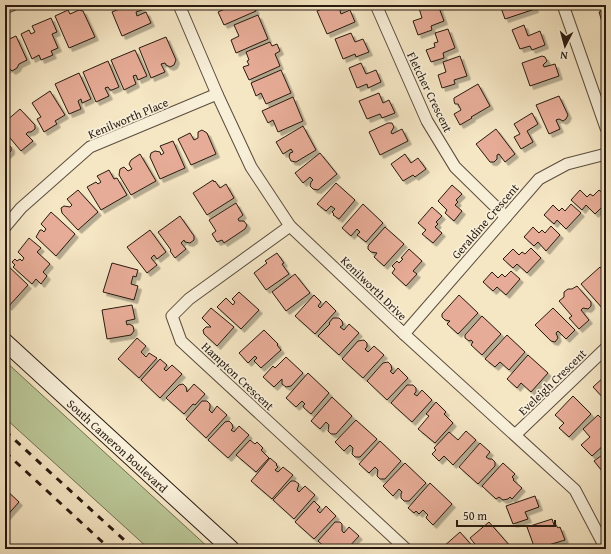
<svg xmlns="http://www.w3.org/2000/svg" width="611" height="554" font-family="'Gentium Book Plus',serif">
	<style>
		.green { fill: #bac696; stroke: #717053 }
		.building { fill: #e7ac97; stroke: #281a10; filter: url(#shadow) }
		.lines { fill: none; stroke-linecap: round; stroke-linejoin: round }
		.street-casing { stroke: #5b4d3d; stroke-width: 13 }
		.secondary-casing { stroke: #281a10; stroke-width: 18 }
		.street { stroke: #f8efd9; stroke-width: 11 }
		.secondary { stroke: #f8efd9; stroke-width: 16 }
		.rail { stroke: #281a10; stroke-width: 3; stroke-dasharray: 7 7; stroke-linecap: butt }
		.labels { text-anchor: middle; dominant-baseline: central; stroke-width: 3.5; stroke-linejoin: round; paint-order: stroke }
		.street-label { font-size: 12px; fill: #281a10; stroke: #f8efd9 }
	</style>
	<defs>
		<filter id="shadow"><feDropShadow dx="3.5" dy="3.5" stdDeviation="0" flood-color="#0004"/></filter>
	</defs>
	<rect width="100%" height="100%" fill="#f5e6c4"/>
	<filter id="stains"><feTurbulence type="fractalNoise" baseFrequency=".005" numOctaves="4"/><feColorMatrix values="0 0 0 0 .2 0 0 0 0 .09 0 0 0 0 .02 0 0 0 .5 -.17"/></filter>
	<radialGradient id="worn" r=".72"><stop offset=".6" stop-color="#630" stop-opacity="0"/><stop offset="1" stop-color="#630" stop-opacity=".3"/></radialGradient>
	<!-- green -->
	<polygon class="green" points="5,361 210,549 149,549 5,418"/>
	<!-- building -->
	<g class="building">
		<polygon points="129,5 140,5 142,10 136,12 137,16 146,12 151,23 122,36 112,12"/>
		<polygon points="226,5 253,5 256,11 224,25 218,12 227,8"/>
		<polygon points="332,5 341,5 342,8 340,11 341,14 350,10 355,22 327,34 317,11"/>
		<polygon points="428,5 438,5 444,21 431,26 432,30 418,35 413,21 422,18 419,8"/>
		<polygon points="500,5 534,5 535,9 505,19"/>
		<polygon points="606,9 606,24 603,25 599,12"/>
		<polygon points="68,10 70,14 79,10 83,11 95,37 69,48 55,16"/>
		<polygon points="258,15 268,39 236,53 231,40 239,36 234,25"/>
		<polygon points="51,18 57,32 52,34 58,48 51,51 53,55 41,60 39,55 32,59 21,34 29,30 31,34 35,32 32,26"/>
		<polygon points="524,25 528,36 540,31 545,45 532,50 530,46 520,49 512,30"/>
		<polygon points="448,29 455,48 443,53 444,58 431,62 426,50 435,47 434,43 438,42 435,33"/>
		<polygon points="351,33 355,42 363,39 369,52 356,57 355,54 343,59 335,39"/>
		<polygon points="16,36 27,60 19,64 17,68 12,71 9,68 5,70 5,41"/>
		<polygon points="166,37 176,60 174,65 170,67 166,65 165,63 161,64 165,72 151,78 139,48"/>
		<polygon points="270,42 272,46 277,44 280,51 275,54 280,66 249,80 243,67 249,65 247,61 249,60 246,52"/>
		<polygon points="135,50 147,76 138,80 136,75 133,76 136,84 124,90 111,60"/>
		<polygon points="460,56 467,76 454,80 455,84 442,88 438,75 446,72 443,62"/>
		<polygon points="542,56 545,57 547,61 543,65 544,67 555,64 559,76 530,86 522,63"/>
		<polygon points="108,61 119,87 112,90 110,90 108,87 105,88 109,96 96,102 83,72"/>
		<polygon points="361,63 366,74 376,70 381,82 368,88 367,84 357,88 349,68"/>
		<polygon points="281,70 291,93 266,104 261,93 256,96 251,83"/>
		<polygon points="79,73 91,99 82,103 81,99 78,101 81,109 69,114 55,84"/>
		<polygon points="478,84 490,106 471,117 472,118 460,125 454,114 461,110 458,104 455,104 454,101 454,98"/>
		<polygon points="50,91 65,115 55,121 57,124 44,132 37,119 41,117 32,103"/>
		<polygon points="379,93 383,103 389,100 395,113 382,118 380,114 367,119 359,101"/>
		<polygon points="559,96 568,115 566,119 563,121 559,119 556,120 560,129 549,134 536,105"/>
		<polygon points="293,97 303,121 278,132 273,120 268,123 262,111"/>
		<polygon points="20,109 35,125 35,129 31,132 28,132 26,134 33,141 21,151 5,132 5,122"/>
		<polygon points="532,113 538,124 527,131 533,142 521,149 514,137 520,134 514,124"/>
		<polygon points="388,123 392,123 394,127 391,132 392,134 402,129 408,141 380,155 369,132"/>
		<polygon points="303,126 316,150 296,162 291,161 289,157 290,153 293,152 291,149 283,154 276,142"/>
		<polygon points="496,129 515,154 505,162 499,154 497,155 497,159 494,162 490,162 476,144"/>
		<polygon points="202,130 207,133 216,154 191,165 178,139 190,133 194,140 198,138 198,132"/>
		<polygon points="5,141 11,147 11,151 5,157"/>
		<polygon points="173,141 185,168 160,179 150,157 151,153 155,151 160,152 161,155 164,153 160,146"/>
		<polygon points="320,153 337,174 318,190 313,189 310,186 311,182 313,180 310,177 303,183 295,173"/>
		<polygon points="140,154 156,181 131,195 119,175 120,169 124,167 128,171 132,169 129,164 131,160"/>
		<polygon points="405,154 411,163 418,158 426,169 415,177 413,175 403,181 391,164"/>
		<polygon points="109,170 114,179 117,178 127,195 101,210 87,187 96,182 98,184 101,182 97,176"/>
		<polygon points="213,180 214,182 215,181 220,188 226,184 234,198 207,215 193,193"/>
		<polygon points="336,183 355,200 339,219 333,215 334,214 332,212 335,209 331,206 326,211 317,204"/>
		<polygon points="452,185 462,194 456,200 458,202 455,205 462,211 454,221 445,213 447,210 438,201"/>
		<polygon points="78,190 98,212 78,230 62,213 61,208 64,206 70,207 72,205 67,199"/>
		<polygon points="580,190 587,197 590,194 593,196 599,190 606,196 606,203 595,214 586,205 582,210 571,200"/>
		<polygon points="236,203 243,215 238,219 239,221 244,221 247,225 245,229 224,243 222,240 217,242 212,234 216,231 209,220"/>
		<polygon points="363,204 383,223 366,242 357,235 360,232 357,229 351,236 342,228"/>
		<polygon points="571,204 581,213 566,229 557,220 554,224 544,215 553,205 559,211 562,208 565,211"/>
		<polygon points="432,207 442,216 436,222 438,224 435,227 442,233 433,243 422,234 426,230 418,223"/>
		<polygon points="51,212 75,234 56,256 36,237 40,230 42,230 44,232 46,229 41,224"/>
		<polygon points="180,216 194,236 194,240 190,243 185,242 184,240 181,243 186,249 175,258 170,251 171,250 158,232"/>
		<polygon points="551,226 560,235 546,251 538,242 534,246 524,237 533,227 539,233 542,230 545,233"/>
		<polygon points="385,227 404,244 384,266 374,257 377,253 371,252 368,249 368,246"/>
		<polygon points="150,230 166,252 157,259 154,255 151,258 157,265 147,273 127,247"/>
		<polygon points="29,238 41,248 37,252 50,264 43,272 47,276 41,284 36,279 32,284 13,267 15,265 12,262 15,259 17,261 20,259 22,261 24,258 18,252"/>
		<polygon points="531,248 541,258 527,273 517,264 513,268 503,259 513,249 519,255 522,252 525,254"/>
		<polygon points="409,249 422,261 413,271 417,274 406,286 392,273 395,269 392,266 397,261 399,263 403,259 401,258"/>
		<polygon points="277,253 284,263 282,264 289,274 266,290 254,273 267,263 265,261"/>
		<polygon points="5,263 28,285 8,307 5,304"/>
		<polygon points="112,263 138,270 136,277 133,276 131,284 138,286 134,300 103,292"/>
		<polygon points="600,267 606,274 606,306 603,309 581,284"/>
		<polygon points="511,271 520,279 506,295 497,287 493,291 483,282 492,272 498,278 502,274 505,277"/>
		<polygon points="295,274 310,293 286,311 272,292"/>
		<polygon points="577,286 591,302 591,306 588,309 583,308 581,310 589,320 579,329 569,318 572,316 559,301 564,297 564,292 568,289 572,289"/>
		<polygon points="239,292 259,310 241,329 217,307 226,298 233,305 235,302 232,299"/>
		<polygon points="314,295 321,302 318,306 320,308 326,301 336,311 315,334 295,316"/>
		<polygon points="459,295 478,313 458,334 447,324 450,321 445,320 442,317 442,314"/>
		<polygon points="132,305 135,319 126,321 127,325 129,324 133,326 134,331 131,335 107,339 102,310"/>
		<polygon points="211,308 234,327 217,346 204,334 203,330 206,327 211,327 202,318"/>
		<polygon points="553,308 575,330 566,339 558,331 556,333 558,338 555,342 551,341 535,325"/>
		<polygon points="482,316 501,334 482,355 471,345 473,342 471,340 469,341 465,338 465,335"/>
		<polygon points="333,318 339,318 342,321 343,325 340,327 344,330 349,324 359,333 339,355 318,336 330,324 329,323"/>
		<polygon points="264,330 278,344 277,345 281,350 261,368 254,361 257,358 255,356 248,363 239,353"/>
		<polygon points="507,335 525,352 509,370 500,362 495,367 485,359"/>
		<polygon points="137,338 146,346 141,352 146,357 149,353 157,358 139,378 118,359"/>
		<polygon points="364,340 367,343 367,347 365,349 368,352 374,346 384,355 363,378 342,359 358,341"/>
		<polygon points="528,355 548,373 531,392 521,383 517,388 507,379"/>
		<polygon points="286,357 303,373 291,386 286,387 282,384 282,379 274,387 263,377 273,366 275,368"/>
		<polygon points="160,359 167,365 164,369 166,371 172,365 182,374 160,398 141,380"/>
		<polygon points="388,362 391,365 392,370 390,371 393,374 398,368 408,378 387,400 367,381 383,363"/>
		<polygon points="308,373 329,393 311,414 304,408 303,406 305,404 302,401 296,407 286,398"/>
		<polygon points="605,376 606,377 606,401 593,387"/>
		<polygon points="183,384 186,387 187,392 194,384 205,394 195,405 193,404 184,414 166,398 179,385"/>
		<polygon points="407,385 413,385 416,388 416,392 414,394 417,396 422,390 432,400 412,422 391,403"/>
		<polygon points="573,396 591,414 569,437 559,428 564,423 555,415"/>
		<polygon points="332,397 352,416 336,434 331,434 328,431 329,425 326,422 320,429 311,421"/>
		<polygon points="202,401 207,401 210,404 210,408 209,410 212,413 217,406 227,415 206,438 186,419"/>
		<polygon points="436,402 446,412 444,414 453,423 435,443 418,429 429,416 426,414"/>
		<polygon points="598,415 606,423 606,443 592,456 581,445 590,437 583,429"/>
		<polygon points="356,420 377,439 360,457 355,457 352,454 353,448 350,445 344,451 335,442"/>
		<polygon points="229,421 232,424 233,428 231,430 234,432 239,426 249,435 228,458 208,440 225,422"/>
		<polygon points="466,431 476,440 453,465 444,456 439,461 432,454 436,450 434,448 449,432 458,440"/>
		<polygon points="250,440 255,444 257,442 263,448 261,450 269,458 256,472 236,455"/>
		<polygon points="380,441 401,461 385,479 380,479 377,476 378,470 375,467 369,473 359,464"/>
		<polygon points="480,443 490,452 486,457 489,459 492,459 495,462 495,466 478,484 459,467"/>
		<polygon points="606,452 606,468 602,471 594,461"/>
		<polygon points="270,458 277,464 276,465 278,467 275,470 278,472 283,467 293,475 272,499 251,481"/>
		<polygon points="405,463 426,483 409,501 404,501 401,498 401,494 402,492 399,489 393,496 383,486"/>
		<polygon points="503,463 515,474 512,477 514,479 513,480 522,488 512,499 510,497 508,499 503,500 499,497 496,499 482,486"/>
		<polygon points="291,481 295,481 299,484 297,490 299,492 305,486 315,495 294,519 273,500"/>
		<polygon points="430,483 452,504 433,525 427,519 426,517 428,515 423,510 419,514 416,511 414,513 408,508"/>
		<polygon points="5,489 19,502 5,518"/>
		<polygon points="535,496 539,507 525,512 528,519 513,524 506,506"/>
		<polygon points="314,501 320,507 317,510 320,513 326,506 336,516 314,539 295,522"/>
		<polygon points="552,519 554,525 556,525 558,528 560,527 565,540 535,549 527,527"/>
		<polygon points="335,522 340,522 342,524 342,531 344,533 349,527 359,536 347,549 327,549 318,541"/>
		<polygon points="489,522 510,546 507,549 479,549 470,538"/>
		<polygon points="460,532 475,549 444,549 443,547"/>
		<polygon points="354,545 359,545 362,549 351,549"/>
	</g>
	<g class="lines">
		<defs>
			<g id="street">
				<polyline points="179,5 217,94 251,167 290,226 404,334 575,490 606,549"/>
				<polyline points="376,5 427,121 455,167 506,217"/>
				<polyline points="563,5 606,128"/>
				<polyline points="5,8 12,5"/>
				<polyline points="290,226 189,299 172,316 181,341 406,549"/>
				<polyline points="5,227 21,208 90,147 217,94"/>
				<polyline points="404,334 539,179 567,164 606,154"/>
				<polyline points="515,435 606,348"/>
			</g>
			<g id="secondary">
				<path id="s1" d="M5 342 231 549"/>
			</g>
		</defs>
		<!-- street casing -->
		<use href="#street" class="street-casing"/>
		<!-- secondary casing -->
		<use href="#secondary" class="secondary-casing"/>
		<!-- street -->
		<use href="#street" class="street"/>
		<!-- secondary -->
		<use href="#secondary" class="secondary"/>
		<!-- rail -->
		<g class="rail">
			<polyline points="5,431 134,549"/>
			<polyline points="5,452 110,549"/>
		</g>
	</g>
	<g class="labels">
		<!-- street labels -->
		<g class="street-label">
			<text transform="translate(430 92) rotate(64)">Fletcher Crescent</text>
			<text transform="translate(128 118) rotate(-23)">Kenilworth Place</text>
			<text transform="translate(485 221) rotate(-49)">Geraldine Crescent</text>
			<text transform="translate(374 288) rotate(44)">Kenilworth Drive</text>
			<text transform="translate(238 376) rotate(43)">Hampton Crescent</text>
			<text transform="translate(552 382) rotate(-44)">Eveleigh Crescent</text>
			<text stroke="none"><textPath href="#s1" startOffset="153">South Cameron Boulevard</textPath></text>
		</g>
	</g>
	<!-- margin -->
	<rect width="611" height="554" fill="none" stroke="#f5e6c4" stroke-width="20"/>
	<rect x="6" y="6" width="599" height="542" fill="none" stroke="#281a10" stroke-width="2"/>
	<rect x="10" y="10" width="591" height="534" fill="none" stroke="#281a10"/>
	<!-- north arrow -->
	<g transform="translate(565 46) rotate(186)" stroke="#f8efd9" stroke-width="3" paint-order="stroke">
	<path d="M0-3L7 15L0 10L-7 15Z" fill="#281a10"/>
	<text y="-6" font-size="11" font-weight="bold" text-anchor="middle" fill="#281a10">N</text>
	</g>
	<!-- scale -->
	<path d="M457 520v6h98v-6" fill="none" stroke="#281a10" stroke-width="2"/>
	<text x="463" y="520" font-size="12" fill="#281a10" stroke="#f8efd9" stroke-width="3" paint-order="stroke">50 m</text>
	<rect width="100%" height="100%" filter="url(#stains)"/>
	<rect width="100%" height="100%" fill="url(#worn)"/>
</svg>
